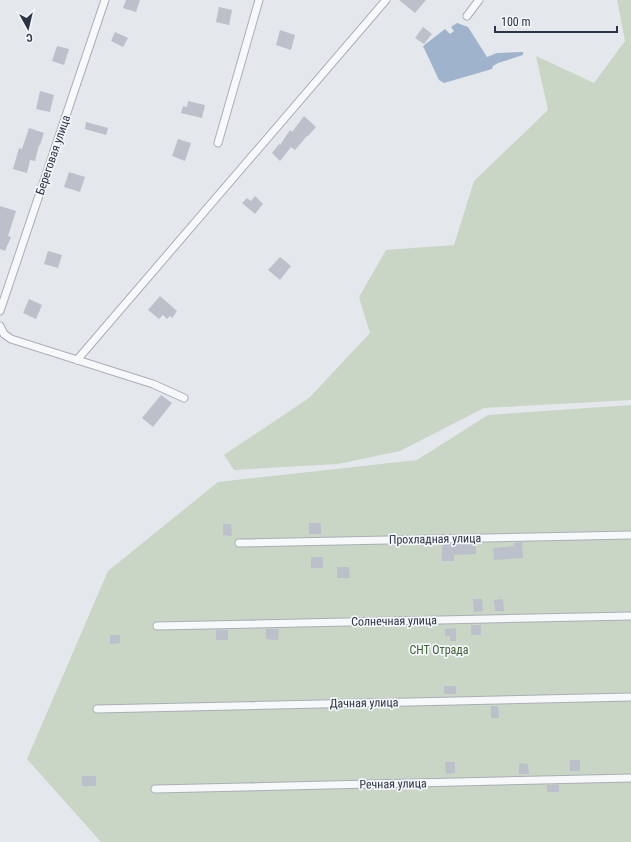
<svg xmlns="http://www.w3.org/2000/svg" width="631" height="842" font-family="'Roboto Condensed',sans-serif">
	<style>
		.green { fill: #c9d6c5 }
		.water { fill: #9fb4cc }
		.building { fill: #bbc0ca }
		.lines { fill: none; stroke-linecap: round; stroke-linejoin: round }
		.minor-casing { stroke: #a9aeb7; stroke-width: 9 }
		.minor { stroke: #f7f8fa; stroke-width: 7 }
		.labels { text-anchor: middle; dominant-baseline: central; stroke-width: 3.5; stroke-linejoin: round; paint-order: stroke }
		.street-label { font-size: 12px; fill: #2b3445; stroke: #f4f6f9 }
		.park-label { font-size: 12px; fill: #3f6138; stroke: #f4f6f9 }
	</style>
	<rect width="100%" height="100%" fill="#e4e7ec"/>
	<!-- green -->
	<g class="green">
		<polygon points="617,0 631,0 631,400 484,408 400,451 338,464 234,470 224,455 309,398 370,333 359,297 386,250 454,245 474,181 548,110 536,56 594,83 625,41"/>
		<polygon points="631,405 631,842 101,842 27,759 108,571 218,482 417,460 488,415"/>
	</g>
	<!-- water -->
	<polygon class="water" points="457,23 468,27 487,57 497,53 523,52 523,55 498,63 493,66 492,69 444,83 439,80 423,46 445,29 450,34 454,31 451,27"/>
	<!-- building -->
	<g class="building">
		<polygon points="126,0 140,0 136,12 123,8"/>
		<polygon points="399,0 426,0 415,13"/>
		<polygon points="219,7 232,10 229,25 216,22"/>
		<polygon points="423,27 432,34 424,44 415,38"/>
		<polygon points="280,30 295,35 291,50 276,45"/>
		<polygon points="115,32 128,38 123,47 111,41"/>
		<polygon points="57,46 69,49 64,65 52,61"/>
		<polygon points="40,91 54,95 50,112 36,109"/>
		<polygon points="188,101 205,105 202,118 181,113 183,106 187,107"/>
		<polygon points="304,116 316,127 308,136 307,136 295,150 291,147 280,161 272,153 279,144 280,145 290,130 292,132"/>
		<polygon points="86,122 108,128 106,135 85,129"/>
		<polygon points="29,128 44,133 40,145 39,145 35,161 30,160 27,173 13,169 19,148 22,149"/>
		<polygon points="178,139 191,143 185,161 172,156"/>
		<polygon points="69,172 85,177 80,192 64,187"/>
		<polygon points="255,196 263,204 255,214 242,203 247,198 251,201"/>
		<polygon points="0,206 16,211 8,236 11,237 5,251 0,249"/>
		<polygon points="48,251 62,255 58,268 44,264"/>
		<polygon points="280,257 291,266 280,280 268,270"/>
		<polygon points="160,296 177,311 172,318 170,316 167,319 163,315 159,319 148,310"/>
		<polygon points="29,299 42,305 36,319 23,313"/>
		<polygon points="161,395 172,403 153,427 142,418"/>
		<rect x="309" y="523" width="12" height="11"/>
		<polygon points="223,524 231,524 232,536 223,535"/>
		<polygon points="522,542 523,558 494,560 493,548 514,546 514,543"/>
		<polygon points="464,543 476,543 476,554 454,555 454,561 442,561 442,544 464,544"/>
		<rect x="311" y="557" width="12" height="11"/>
		<polygon points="337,567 349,567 350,578 337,578"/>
		<polygon points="473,599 482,599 483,611 474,612"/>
		<polygon points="503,599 504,611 495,611 494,600"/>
		<rect x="471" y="625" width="10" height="10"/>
		<polygon points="456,628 456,641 450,641 450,636 445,636 445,629"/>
		<polygon points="266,629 279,629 278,640 266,639"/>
		<rect x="216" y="630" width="12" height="10"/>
		<polygon points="110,635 120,635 120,643 110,644"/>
		<rect x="444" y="686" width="12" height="8"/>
		<polygon points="491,706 498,706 499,718 491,718"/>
		<rect x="570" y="760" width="10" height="11"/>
		<polygon points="445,762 455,762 455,773 446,774"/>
		<polygon points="519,763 528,764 529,774 519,774"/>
		<rect x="82" y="776" width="14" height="10"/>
		<rect x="547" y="785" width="12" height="7"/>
	</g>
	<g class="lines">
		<defs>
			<g id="minor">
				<polyline points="467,16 479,0"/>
				<polyline points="218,143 259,0"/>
				<polyline points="0,311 105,0"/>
				<polyline points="0,326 4,334 11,339 153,384 184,398"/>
				<polyline points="77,360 386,0"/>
				<polyline points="239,543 631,535"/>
				<polyline points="157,626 631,616"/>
				<polyline points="97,709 631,697"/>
				<polyline points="155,789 631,778"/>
			</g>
		</defs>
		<!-- minor casing -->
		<use href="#minor" class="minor-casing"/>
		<!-- minor -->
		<use href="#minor" class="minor"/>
	</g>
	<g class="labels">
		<!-- street labels -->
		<g class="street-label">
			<text transform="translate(53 155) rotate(-71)">Береговая улица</text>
			<text transform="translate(435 539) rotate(-1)">Прохладная улица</text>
			<text transform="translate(394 621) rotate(-1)">Солнечная улица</text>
			<text transform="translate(364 703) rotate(-1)">Дачная улица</text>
			<text transform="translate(393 784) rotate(-1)">Речная улица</text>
		</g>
		<!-- park labels -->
		<g class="park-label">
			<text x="439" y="650">СНТ Отрада</text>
		</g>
	</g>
	<!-- north arrow -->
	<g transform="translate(28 28) rotate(172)" stroke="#f4f6f9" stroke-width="3" paint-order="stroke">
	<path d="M0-3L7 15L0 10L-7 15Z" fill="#2b3445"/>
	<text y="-6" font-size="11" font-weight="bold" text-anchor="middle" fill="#2b3445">С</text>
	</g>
	<!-- scale -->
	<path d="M495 26v6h122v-6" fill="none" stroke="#2b3445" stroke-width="2"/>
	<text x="501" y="26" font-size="12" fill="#2b3445" stroke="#f4f6f9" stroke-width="3" paint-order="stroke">100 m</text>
</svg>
